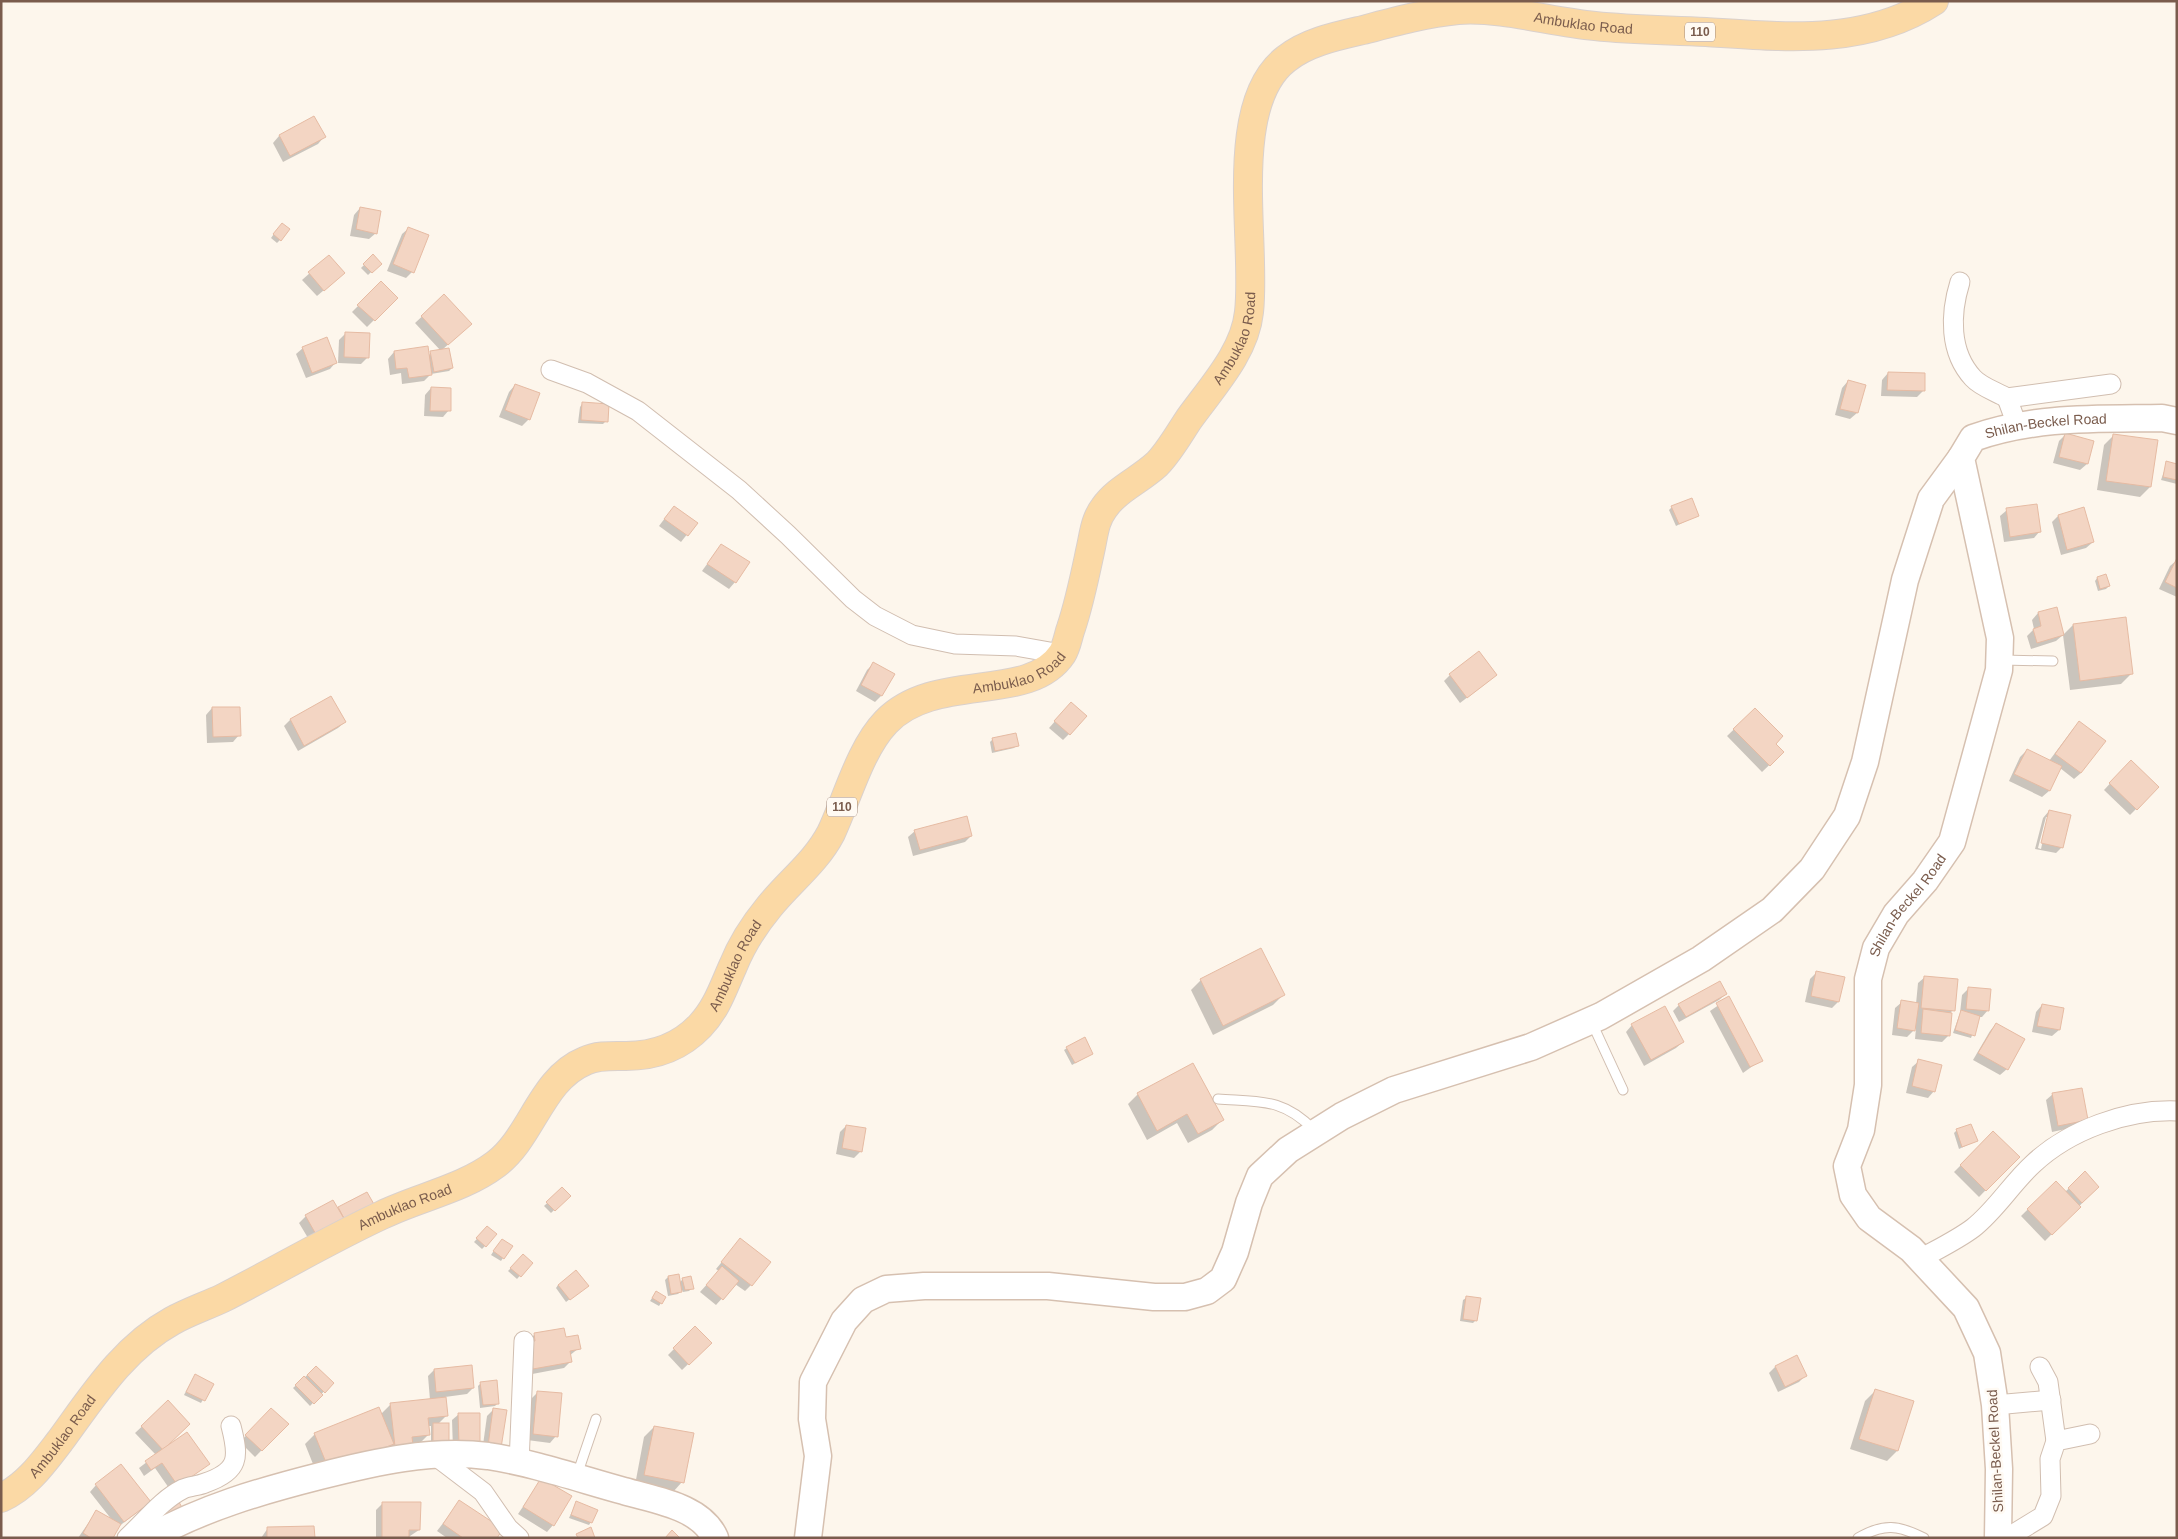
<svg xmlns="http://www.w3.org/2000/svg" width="2178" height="1539" font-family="Arial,sans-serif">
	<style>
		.shadow { fill: #0003; fill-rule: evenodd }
		.building { fill: #f3d5c3; stroke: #e6bba3 }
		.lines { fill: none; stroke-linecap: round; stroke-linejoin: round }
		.lane-casing { stroke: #d1beb0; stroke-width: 11 }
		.street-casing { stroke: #d1beb0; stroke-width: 21 }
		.secondary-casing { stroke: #d6c0b0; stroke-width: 29 }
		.primary-casing { stroke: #dad1cd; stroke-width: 30 }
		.lane { stroke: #fff; stroke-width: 9 }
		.street { stroke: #fff; stroke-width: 19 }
		.secondary { stroke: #fff; stroke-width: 26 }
		.primary { stroke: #fbd9a5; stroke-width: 28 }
		.labels { text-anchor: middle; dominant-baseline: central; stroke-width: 5; stroke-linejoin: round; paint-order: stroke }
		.shield { fill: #fffaf3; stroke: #a28b7f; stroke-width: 1 }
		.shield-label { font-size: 12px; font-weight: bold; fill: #7a5c4d }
		.street-label { font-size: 14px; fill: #7a5c4d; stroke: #fffaf3 }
	</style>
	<rect width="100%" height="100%" fill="#fdf6ec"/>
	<!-- shadow -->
	<g class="shadow">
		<polygon points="314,118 324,137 318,144 283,162 273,143 279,136"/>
		<polygon points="360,208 376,233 369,239 350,236 354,215"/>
		<polygon points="279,227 280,240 277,243 271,238"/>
		<polygon points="409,228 412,272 406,278 387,271 402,234"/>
		<polygon points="329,256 337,279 317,296 302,280"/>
		<polygon points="373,256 380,264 368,275 361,268"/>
		<polygon points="381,283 396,298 367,327 352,312"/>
		<polygon points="444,296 464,330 442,350 452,368 449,371 431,374 424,381 402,384 401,373 390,375 388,359 394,352 428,355 441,351 415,323"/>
		<polygon points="346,333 367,358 361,364 338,363 339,340"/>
		<polygon points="303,348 336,362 330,369 306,378 296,354"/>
		<polygon points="1888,373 1923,391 1917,397 1881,396 1882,380"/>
		<polygon points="1848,381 1857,413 1850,419 1835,415 1842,388"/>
		<polygon points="515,385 529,419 522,426 499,417 509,392"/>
		<polygon points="431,388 449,410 443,417 424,416 425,395"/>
		<polygon points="582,404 606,421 603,424 578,423 580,407"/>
		<polygon points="2065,435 2087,464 2080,470 2053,463 2059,441"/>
		<polygon points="2114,435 2150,487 2140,497 2097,490 2104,445"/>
		<polygon points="2167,463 2177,465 2177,484 2161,480"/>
		<polygon points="1672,507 1698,515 1676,526 1669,510"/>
		<polygon points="2007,510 2040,531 2034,538 2004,542 2000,516"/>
		<polygon points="668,514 696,523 681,542 659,526"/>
		<polygon points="2058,516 2093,542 2086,548 2061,555 2052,522"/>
		<polygon points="721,545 735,582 729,589 702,571"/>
		<polygon points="2177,560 2177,597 2159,589 2170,566"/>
		<polygon points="2097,578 2109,586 2106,589 2098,591 2095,581"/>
		<polygon points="2038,613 2063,635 2056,641 2031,649 2027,636 2034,629 2032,620"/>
		<polygon points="2073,625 2131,674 2121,684 2070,690 2063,635"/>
		<polygon points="873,664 881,696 875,702 856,691 867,670"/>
		<polygon points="1450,675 1489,681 1460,703 1444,681"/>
		<polygon points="331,698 345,722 338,728 298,751 284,726 290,720"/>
		<polygon points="212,708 239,735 233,742 207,743 206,715"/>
		<polygon points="1065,710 1069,734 1063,740 1049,728"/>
		<polygon points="1754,710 1774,744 1783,752 1762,772 1727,736"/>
		<polygon points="2073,729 2081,773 2074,779 2060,768 2049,791 2042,797 2009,781 2020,757 2027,750 2049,761"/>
		<polygon points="993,739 1017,745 1014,748 992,753 990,742"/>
		<polygon points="2131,761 2158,787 2130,815 2104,790"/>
		<path d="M2049 811 2062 847 2056 853 2035 849 2043 818ZM2046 817H2048L2041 849 2038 848Z"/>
		<polygon points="915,831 971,836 965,842 913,856 908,837"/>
		<polygon points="1817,972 1838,1002 1832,1008 1805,1002 1810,979"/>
		<polygon points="1925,977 1953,1010 1951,1012 1949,1035 1942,1042 1915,1039 1916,1028 1907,1037 1892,1035 1895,1008 1902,1002 1916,1004 1918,983"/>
		<polygon points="1201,980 1283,995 1273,1005 1213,1035 1191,990"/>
		<polygon points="1968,989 1988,1010 1982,1017 1979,1017 1971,1038 1953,1033 1960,1013 1962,995"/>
		<polygon points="1726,994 1719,1000 1679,1022 1673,1011 1679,1005"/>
		<polygon points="1729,998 1761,1060 1743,1073 1710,1011"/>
		<polygon points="2042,1005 2059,1030 2052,1036 2032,1032 2036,1012"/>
		<polygon points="1996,1024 2007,1069 2000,1075 1973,1060 1990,1031"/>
		<polygon points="1632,1025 1683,1042 1676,1048 1644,1066 1626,1032"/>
		<polygon points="1067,1048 1092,1054 1072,1065 1064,1050"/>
		<polygon points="1919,1061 1934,1091 1928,1098 1906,1093 1912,1067"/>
		<polygon points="1138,1094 1222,1120 1212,1130 1188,1143 1177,1123 1147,1140 1128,1104"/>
		<polygon points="2053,1094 2087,1120 2080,1126 2052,1132 2046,1100"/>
		<polygon points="846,1126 861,1151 854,1158 836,1154 840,1132"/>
		<polygon points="1957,1130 1976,1141 1959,1149 1954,1133"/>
		<polygon points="1993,1133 2018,1157 1979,1197 1954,1172"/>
		<polygon points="2085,1173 2098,1187 2045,1241 2021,1216 2056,1182 2065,1192"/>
		<polygon points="562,1189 569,1196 551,1213 544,1206"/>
		<polygon points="367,1193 374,1206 311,1243 299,1223 306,1216 333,1201 337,1209"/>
		<polygon points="487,1228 485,1246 482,1249 474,1242"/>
		<polygon points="740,1240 751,1285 745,1291 735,1284 716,1305 700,1292 719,1271 716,1269"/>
		<polygon points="499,1243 503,1258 501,1261 491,1255"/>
		<polygon points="523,1256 531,1263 517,1279 508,1271"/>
		<polygon points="668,1277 679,1283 683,1279 692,1288 689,1291 683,1292 682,1290 678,1294 668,1296 665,1280"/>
		<polygon points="558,1285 584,1288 566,1302 556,1288"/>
		<polygon points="656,1292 661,1303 659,1306 650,1301"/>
		<polygon points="1466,1298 1476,1320 1473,1323 1460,1321 1463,1300"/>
		<polygon points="695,1328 710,1343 682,1370 668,1355"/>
		<polygon points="534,1335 565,1339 579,1348 569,1356 570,1362 564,1368 527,1375 528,1341"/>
		<polygon points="1796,1357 1805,1376 1799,1382 1778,1392 1769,1373 1775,1367"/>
		<polygon points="316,1367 332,1383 310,1406 293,1388"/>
		<polygon points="434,1370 473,1388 467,1394 445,1397 447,1415 438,1424 431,1453 431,1426 427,1426 428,1435 418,1445 319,1479 305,1444 315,1434 381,1414 391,1404 430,1400 428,1376"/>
		<polygon points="193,1378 212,1384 201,1403 184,1395"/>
		<polygon points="481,1383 498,1403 495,1406 480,1408 478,1386"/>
		<polygon points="1875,1391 1912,1402 1897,1451 1887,1461 1850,1449 1865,1401"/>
		<polygon points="538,1392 556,1436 550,1443 527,1440 531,1399"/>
		<polygon points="168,1402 167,1444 208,1464 171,1491 155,1468 144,1476 139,1468 156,1455 135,1433"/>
		<polygon points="271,1409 287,1424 255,1457 240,1442"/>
		<polygon points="494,1409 500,1447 482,1452 487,1416"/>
		<polygon points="459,1414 479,1414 453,1450 452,1420"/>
		<polygon points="654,1427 682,1482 673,1492 635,1485 644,1437"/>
		<polygon points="541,1480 553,1525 547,1532 518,1514"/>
		<polygon points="96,1485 143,1508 118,1527 112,1538 78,1538 96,1512 112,1520 90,1492"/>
		<polygon points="460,1501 495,1538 447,1538 437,1531"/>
		<polygon points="383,1503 419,1530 407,1538 376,1538 376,1510"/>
		<polygon points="576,1503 591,1522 589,1525 569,1518"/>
		<polygon points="268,1528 314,1538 261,1538"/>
	</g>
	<!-- building -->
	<g class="building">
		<polygon points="314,116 326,137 290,156 279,135"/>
		<polygon points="360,207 381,211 377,234 356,229"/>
		<polygon points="282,223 290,229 281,241 273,234"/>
		<polygon points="408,227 429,235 414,273 393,264"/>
		<polygon points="373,254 382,264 372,273 363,264"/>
		<polygon points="329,255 345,273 324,291 308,272"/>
		<polygon points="381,281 398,298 375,321 357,305"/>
		<polygon points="444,294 472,324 448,345 421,316"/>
		<polygon points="345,332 370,333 369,358 344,357"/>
		<polygon points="327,337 337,363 312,373 302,347"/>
		<polygon points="428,346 432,375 409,378 407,368 396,369 394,351"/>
		<polygon points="449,348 453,368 434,372 430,351"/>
		<polygon points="1888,372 1925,373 1925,391 1887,390"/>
		<polygon points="1848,380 1866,385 1858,413 1840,409"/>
		<polygon points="515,384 540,393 530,420 505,410"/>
		<polygon points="431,387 451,388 451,411 430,411"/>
		<polygon points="582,402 609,404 608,422 581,420"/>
		<polygon points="2065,433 2094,441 2088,464 2059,457"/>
		<polygon points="2113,434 2158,440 2151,487 2106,481"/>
		<polygon points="2166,461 2177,464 2177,480 2163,477"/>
		<polygon points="1692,498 1699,516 1679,524 1671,506"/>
		<polygon points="2037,504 2041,532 2010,537 2006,508"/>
		<polygon points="674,506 698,523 688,536 664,519"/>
		<polygon points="2084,507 2094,542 2067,550 2058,515"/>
		<polygon points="721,544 750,562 736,583 707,564"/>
		<polygon points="2177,558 2177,588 2165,582"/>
		<polygon points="2106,574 2110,586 2100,589 2097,577"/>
		<polygon points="2057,607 2064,635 2037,643 2033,629 2041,626 2038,612"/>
		<polygon points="2126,617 2133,674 2080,681 2073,624"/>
		<polygon points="1479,651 1497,675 1467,698 1449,674"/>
		<polygon points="873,662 895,674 882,696 861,685"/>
		<polygon points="331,696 346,722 304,746 290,719"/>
		<polygon points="1071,702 1087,716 1070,735 1054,721"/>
		<polygon points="212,707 240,707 241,736 213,737"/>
		<polygon points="1755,708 1783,736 1776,744 1784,752 1770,766 1733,729"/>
		<polygon points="2079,721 2106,741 2081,773 2055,754"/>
		<polygon points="1016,733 1019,746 995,751 992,738"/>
		<polygon points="2027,749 2062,766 2050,791 2014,774"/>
		<polygon points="2131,760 2159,787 2137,810 2109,783"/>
		<polygon points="2049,810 2071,815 2063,848 2041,843"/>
		<polygon points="967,816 972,836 920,850 914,830"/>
		<polygon points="1261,948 1285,995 1223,1026 1200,979"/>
		<polygon points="1816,971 1845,977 1839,1002 1811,996"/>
		<polygon points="1924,976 1958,979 1955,1011 1921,1008"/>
		<polygon points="1720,981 1727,994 1686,1017 1678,1004"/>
		<polygon points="1968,987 1991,989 1989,1011 1966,1009"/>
		<polygon points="1729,996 1763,1061 1750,1067 1716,1003"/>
		<polygon points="1901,1000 1919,1003 1915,1031 1897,1028"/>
		<polygon points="2042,1004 2064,1008 2060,1030 2037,1026"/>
		<polygon points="1665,1006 1684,1042 1651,1060 1631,1024"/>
		<polygon points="1923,1009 1952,1013 1950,1036 1921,1033"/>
		<polygon points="1961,1010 1980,1016 1975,1036 1955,1030"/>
		<polygon points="1996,1023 2025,1039 2008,1070 1978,1053"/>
		<polygon points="1085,1037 1093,1054 1075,1063 1066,1047"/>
		<polygon points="1918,1059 1942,1065 1935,1092 1912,1086"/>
		<polygon points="1193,1063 1224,1120 1198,1134 1187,1114 1157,1131 1137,1093"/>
		<polygon points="2082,1088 2088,1120 2058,1126 2052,1093"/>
		<polygon points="1971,1124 1978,1141 1962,1147 1956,1129"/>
		<polygon points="846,1125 866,1128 862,1152 842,1148"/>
		<polygon points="1993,1131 2020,1157 1986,1191 1960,1165"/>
		<polygon points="2085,1171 2099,1187 2082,1203 2068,1188"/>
		<polygon points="2056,1181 2081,1207 2052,1235 2027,1209"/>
		<polygon points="562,1187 571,1196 555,1211 546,1202"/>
		<polygon points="367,1192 375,1206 346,1222 338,1207"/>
		<polygon points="333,1200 346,1222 318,1238 305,1215"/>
		<polygon points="487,1226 497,1234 486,1247 476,1238"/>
		<polygon points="740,1238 771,1262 752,1286 721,1262"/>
		<polygon points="502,1239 513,1246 504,1259 493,1251"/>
		<polygon points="523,1254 533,1263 521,1277 510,1268"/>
		<polygon points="722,1266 739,1281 723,1300 706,1285"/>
		<polygon points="576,1270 589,1286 570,1300 558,1285"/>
		<polygon points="679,1274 682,1292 671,1294 668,1276"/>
		<polygon points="691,1276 694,1289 685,1290 682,1278"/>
		<polygon points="656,1291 666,1297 662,1304 652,1298"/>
		<polygon points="1466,1296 1481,1298 1477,1321 1463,1319"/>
		<polygon points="695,1326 712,1343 689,1365 673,1348"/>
		<polygon points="564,1328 566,1337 578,1335 581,1349 570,1351 572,1362 533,1369 528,1342 535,1341 534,1333"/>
		<polygon points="1797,1355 1807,1376 1785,1387 1775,1366"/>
		<polygon points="472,1365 474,1388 436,1392 434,1369"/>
		<polygon points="316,1366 334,1383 325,1393 307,1375"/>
		<polygon points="195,1374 214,1384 205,1401 186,1392"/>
		<polygon points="304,1376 323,1395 314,1404 295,1385"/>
		<polygon points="497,1380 499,1404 483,1405 480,1382"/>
		<polygon points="1875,1389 1914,1401 1898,1451 1859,1439"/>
		<polygon points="537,1391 562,1393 558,1437 533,1434"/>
		<polygon points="446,1397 448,1416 428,1418 430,1435 412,1437 414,1453 396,1455 390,1403"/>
		<polygon points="168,1400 190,1424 163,1450 141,1426"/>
		<polygon points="379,1407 394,1444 329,1470 314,1433"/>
		<polygon points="271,1408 289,1424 262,1451 245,1435"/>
		<polygon points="493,1408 507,1410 501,1448 488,1446"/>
		<polygon points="458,1413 480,1413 480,1444 459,1444"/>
		<rect x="433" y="1423" width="16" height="27"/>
		<polygon points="654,1426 694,1433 684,1483 644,1475"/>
		<polygon points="187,1432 210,1464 178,1486 162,1463 151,1470 145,1461"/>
		<polygon points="121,1464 151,1502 124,1522 95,1484"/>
		<polygon points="541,1478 572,1496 554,1526 523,1507"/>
		<polygon points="459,1500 503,1529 497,1538 463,1538 443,1524"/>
		<polygon points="576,1501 598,1510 592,1523 571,1515"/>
		<polygon points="179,1502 186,1515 172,1521 166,1508"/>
		<polygon points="382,1502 421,1502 420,1530 409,1530 409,1538 382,1538"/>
		<polygon points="96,1510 121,1524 113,1538 91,1538 83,1533"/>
		<polygon points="314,1526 315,1538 267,1538 267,1527"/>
		<polygon points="591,1527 595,1538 578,1538 576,1534"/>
		<polygon points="672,1530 680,1538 665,1538"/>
	</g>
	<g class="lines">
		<defs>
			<g id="lane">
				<polyline points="2002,660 2053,661"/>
				<polyline points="1592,1023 1623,1090"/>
				<path d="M1218 1099C1260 1102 1283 1098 1314 1130"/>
				<polyline points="577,1475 596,1419"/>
				<path d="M1858 1538C1884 1523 1898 1525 1924 1538"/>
			</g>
			<g id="street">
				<path d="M1960 282C1950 314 1949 352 1973 378 1981 387 1997 392 2007 398"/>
				<polyline points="551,370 587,383 638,411 739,490 788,535 853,599 875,616 912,635 955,644 1016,646 1061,654"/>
				<polyline points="2017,425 2007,398 2111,384"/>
				<path d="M1920 1259C1938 1249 1957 1240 1973 1228 1996 1210 2012 1183 2033 1164 2069 1130 2127 1109 2177 1111"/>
				<polyline points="2040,1367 2048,1382 2056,1441"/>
				<polyline points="1995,1405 2051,1400"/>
				<polyline points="433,1454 483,1492 508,1528 519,1538"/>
				<polyline points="519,1464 524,1341"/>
				<path d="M127 1538C145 1522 161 1500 183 1489 190 1486 198 1486 205 1483 240 1471 239 1457 231 1426"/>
				<polyline points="2007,1538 2043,1516 2051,1496 2050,1459 2056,1441 2090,1434"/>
			</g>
			<g id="secondary">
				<path d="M149 1538C202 1508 261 1491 320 1476 375 1462 431 1449 488 1456 534 1463 580 1479 624 1491 654 1500 701 1506 715 1538"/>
				<polyline points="808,1538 818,1456 812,1419 813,1382 844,1321 863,1300 886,1289 924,1286 1048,1286 1154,1297 1185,1297 1207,1291 1223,1279 1235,1252 1249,1203 1260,1176 1288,1150 1342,1116 1394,1090 1531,1047 1601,1016 1701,959 1772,910 1812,869 1847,816 1865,762 1905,580 1931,499 1961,458"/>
				<path id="s1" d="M1998 1538 1999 1469 1995 1405 1987 1353 1966 1308 1911 1249 1869 1218 1853 1195 1847 1166 1861 1130 1868 1085V979L1876 948 1896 914 1925 881 1952 842 1999 670 2000 638 1961 458 1973 438C2036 416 2096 419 2162 418L2177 421"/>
			</g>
			<g id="primary">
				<path id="s2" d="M1 1498C27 1486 43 1463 60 1441 93 1396 123 1348 172 1321 188 1312 206 1306 223 1298 276 1271 328 1240 382 1215 419 1197 463 1189 496 1164 532 1137 541 1079 585 1061 597 1055 612 1056 626 1056 654 1056 680 1047 700 1026 717 1008 723 988 733 966 741 946 755 924 769 907 789 882 816 862 831 833 847 799 860 749 886 722 935 671 1029 704 1062 654 1067 646 1068 636 1071 628 1080 601 1085 575 1091 547 1094 533 1095 520 1104 508 1117 489 1140 480 1157 464 1169 452 1179 434 1189 419 1212 387 1245 352 1249 312 1257 244 1226 105 1286 59 1307 42 1337 36 1363 30 1393 22 1426 13 1458 10 1504 7 1550 22 1595 26 1632 30 1669 30 1706 32 1784 37 1865 46 1934 1"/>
			</g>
		</defs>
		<!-- lane casing -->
		<use href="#lane" class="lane-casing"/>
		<!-- street casing -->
		<use href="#street" class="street-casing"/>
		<!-- secondary casing -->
		<use href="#secondary" class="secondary-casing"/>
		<!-- primary casing -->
		<use href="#primary" class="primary-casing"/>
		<!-- lane -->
		<use href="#lane" class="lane"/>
		<!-- street -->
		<use href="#street" class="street"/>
		<!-- secondary -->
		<use href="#secondary" class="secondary"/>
		<!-- primary -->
		<use href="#primary" class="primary"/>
	</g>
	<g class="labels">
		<!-- shield labels -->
		<g class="shield">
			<rect x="1685" y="22.5" width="30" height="19" rx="4"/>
			<rect x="827" y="797.5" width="30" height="19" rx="4"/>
		</g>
		<g class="shield-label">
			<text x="1700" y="32">110</text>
			<text x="842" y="807">110</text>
		</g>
		<!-- street labels -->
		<g class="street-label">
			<text stroke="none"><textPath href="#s2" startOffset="2395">Ambuklao Road</textPath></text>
			<text stroke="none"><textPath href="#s2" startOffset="1796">Ambuklao Road</textPath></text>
			<text stroke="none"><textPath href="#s1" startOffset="1271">Shilan-Beckel Road</textPath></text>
			<text stroke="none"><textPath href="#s2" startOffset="1375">Ambuklao Road</textPath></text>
			<text stroke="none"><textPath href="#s1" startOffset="701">Shilan-Beckel Road</textPath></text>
			<text stroke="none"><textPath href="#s2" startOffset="941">Ambuklao Road</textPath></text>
			<text stroke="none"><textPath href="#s2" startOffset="508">Ambuklao Road</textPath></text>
			<text stroke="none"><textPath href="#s2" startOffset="88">Ambuklao Road</textPath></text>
			<text transform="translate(1995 1451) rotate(-93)">Shilan-Beckel Road</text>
		</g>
	</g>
	<!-- border -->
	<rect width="2178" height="1539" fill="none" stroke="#7a5c4d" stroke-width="5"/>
</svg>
